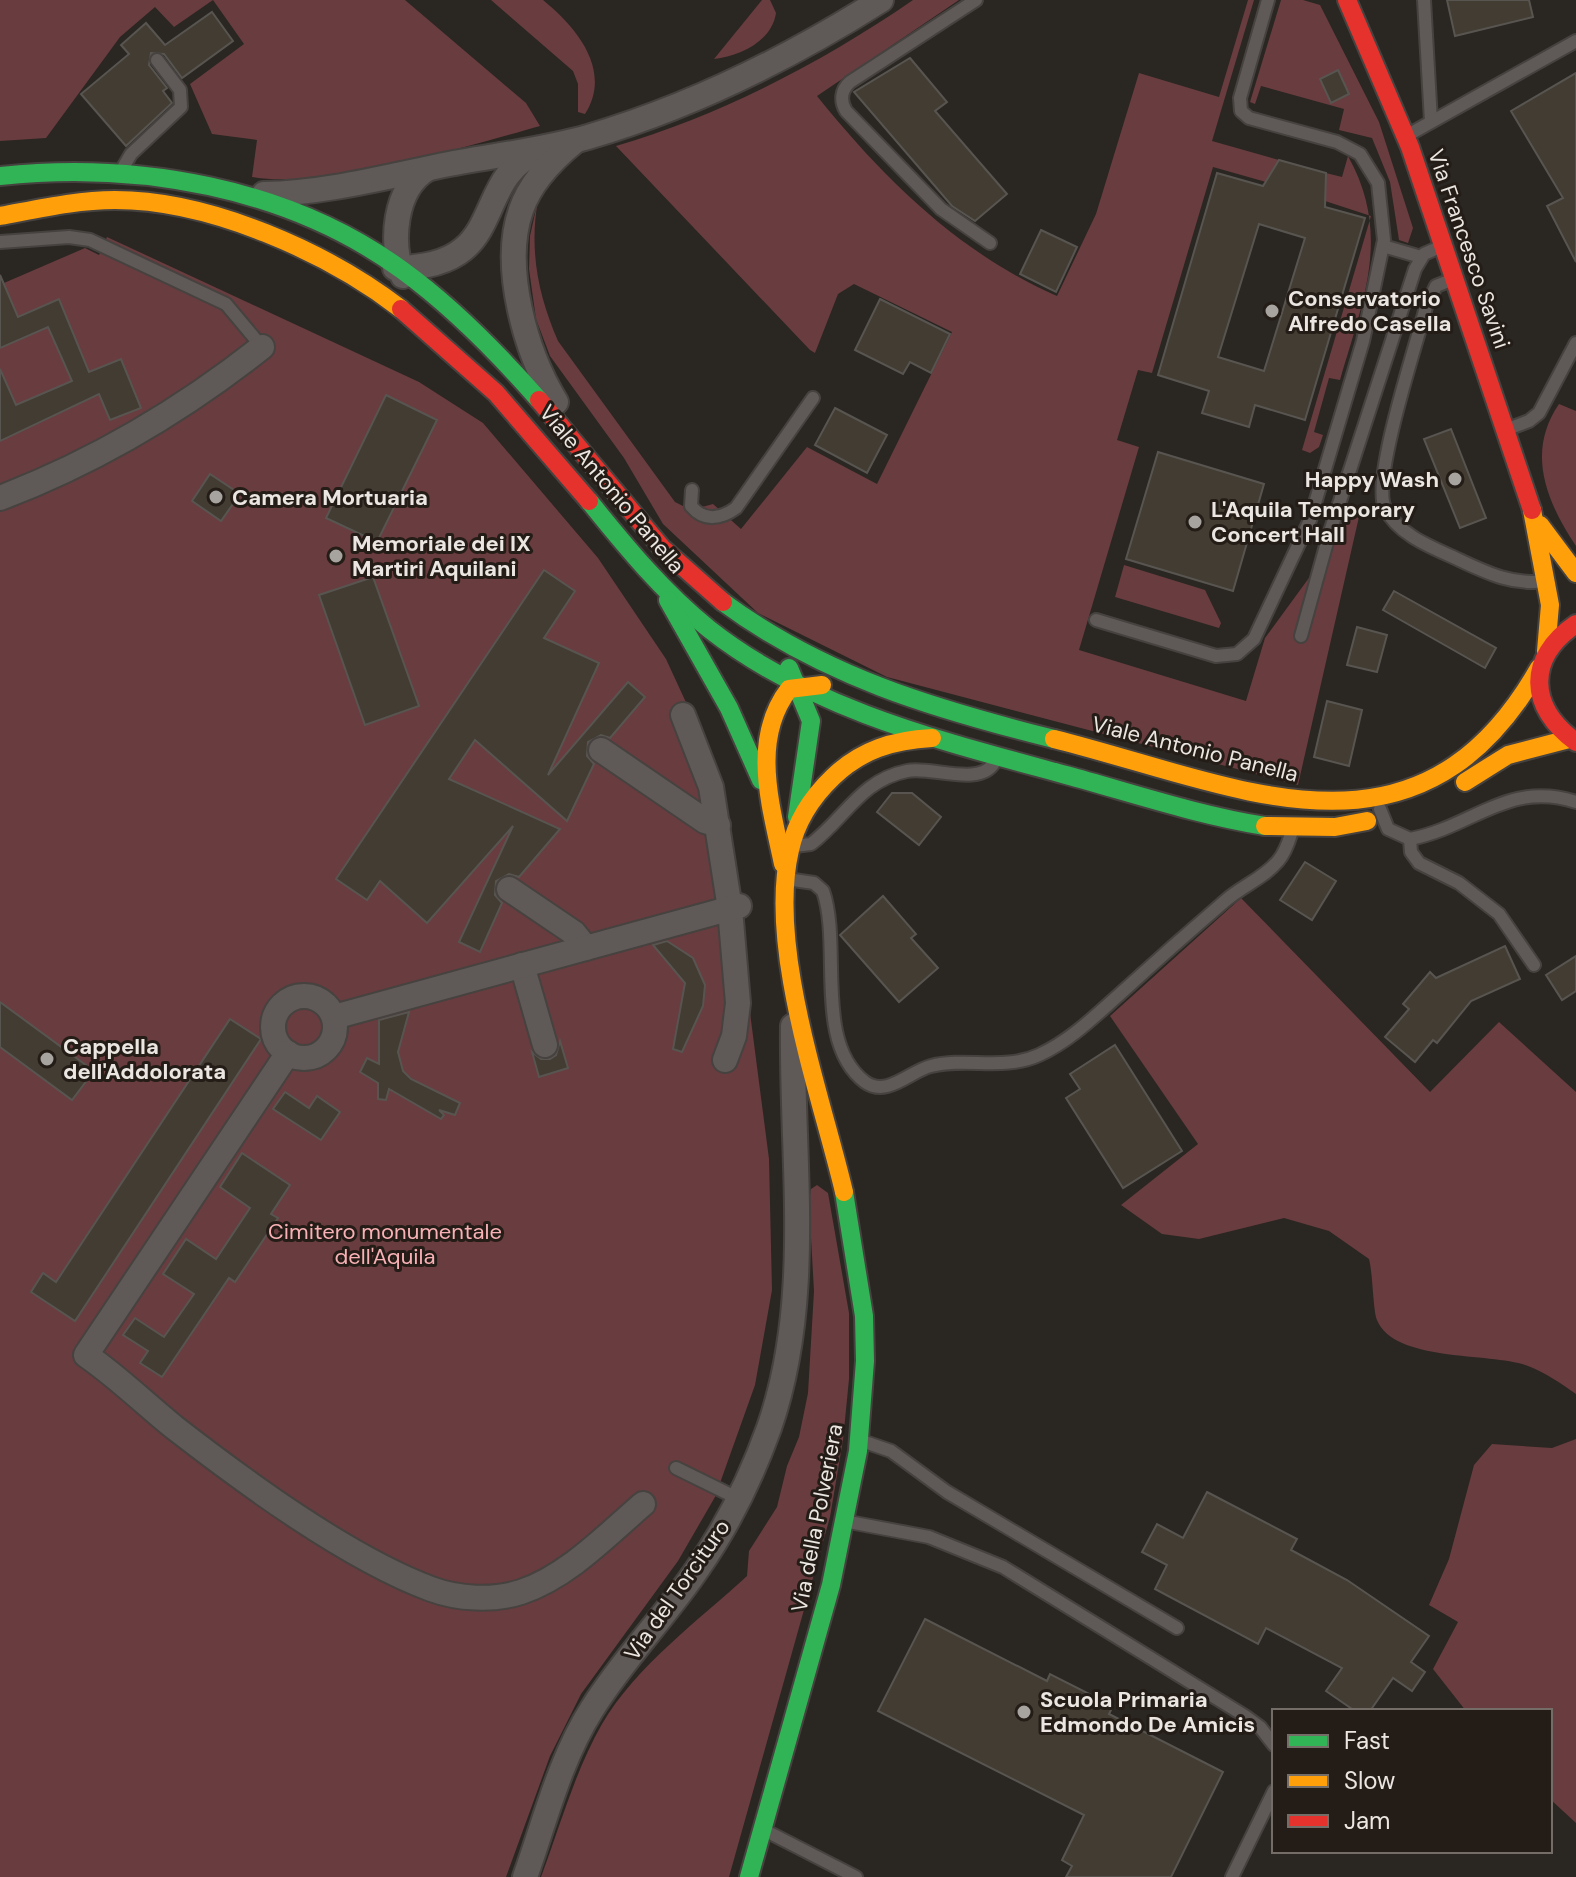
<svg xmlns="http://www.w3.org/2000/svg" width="1576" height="1877" font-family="'DM Sans',sans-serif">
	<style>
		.green { fill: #693c3f; fill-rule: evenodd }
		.building { fill: #423c32; stroke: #585551; stroke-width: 2; fill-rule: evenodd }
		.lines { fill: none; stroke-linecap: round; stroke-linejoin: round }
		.lane-casing { stroke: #46423f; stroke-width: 16 }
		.street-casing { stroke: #46423f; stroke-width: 28 }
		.fast-casing { stroke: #46423f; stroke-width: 22 }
		.slow-casing { stroke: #46423f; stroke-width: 22 }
		.jam-casing { stroke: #46423f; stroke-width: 22 }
		.lane { stroke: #5f5a58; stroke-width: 12 }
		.street { stroke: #5f5a58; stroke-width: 24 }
		.fast { stroke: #30b455; stroke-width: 18 }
		.slow { stroke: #ff9f0a; stroke-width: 18 }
		.jam { stroke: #e5322d; stroke-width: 18 }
		.poi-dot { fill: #a7a39e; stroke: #241c16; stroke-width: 3 }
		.labels { text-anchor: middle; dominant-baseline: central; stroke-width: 6; stroke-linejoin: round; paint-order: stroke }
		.street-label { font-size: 22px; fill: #ebe6e1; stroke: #241c16 }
		.poi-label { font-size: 22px; font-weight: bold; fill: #ebe6e1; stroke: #241c16; text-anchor: start }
		.park-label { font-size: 22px; fill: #f8b1b5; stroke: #241c16 }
	</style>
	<rect width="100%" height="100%" fill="#2a2622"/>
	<!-- green -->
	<g class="green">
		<path d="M0 0H405L526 103 540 126C470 146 320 190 252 177L257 140 212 134 190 84 244 44 213 0 174 27 155 7 120 37 46 138 0 141Z"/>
		<path d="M491 0H543C576 27 613 70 585 114L578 112V84L573 71Z"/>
		<path d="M762 0H770L776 13C772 41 740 56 714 59Z"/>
		<path d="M913 0H959L817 96C884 179 959 253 1057 296L1096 214 1139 73 1219 97 1248 0H1254L1212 141 1279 160 1266 182 1213 167 1152 373 1138 370 1117 440 1139 447 1079 650 1246 701 1265 638 1314 571 1334 501 1361 508 1298 785 887 677 758 613 663 524 624 458 550 356 536 319 529 269 530 236 538 200C529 250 538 295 558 341L675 502 691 510 713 504 741 529 807 447 877 484 952 332 854 284 838 294 815 353 810 350 616 146C721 115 823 62 913 0Z"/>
		<path d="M1281 0H1303L1320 5 1379 122 1413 228 1408 243 1399 240 1390 182 1372 138 1339 130 1344 109 1261 86 1255 104 1250 102ZM1338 71 1349 93 1331 102 1320 79Z"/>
		<path d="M1348 156C1392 235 1363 300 1340 380L1329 378 1314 432 1323 435 1319 447 1310 453 1302 450 1371 216 1325 201 1326 173 1342 177Z"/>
		<polygon points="107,237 419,382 483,423 598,558 666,659 719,774 769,1159 772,1290 755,1385 715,1497 678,1561 581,1694 550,1756 506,1877 0,1877 0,278 4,283 85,248 99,255"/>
		<path d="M1559 404 1576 411V546C1546 501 1526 452 1559 404Z"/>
		<polygon points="1124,565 1205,590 1221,623 1219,628 1115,597"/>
		<path d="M1241 898 1430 1092 1499 1022 1576 1092V1394C1562 1384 1544 1372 1528 1366 1493 1352 1394 1363 1377 1320 1373 1310 1373 1275 1369 1259L1329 1231 1284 1218 1199 1239 1162 1234 1121 1205 1198 1144 1110 1016Z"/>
		<path d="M817 1185 828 1193 849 1313V1379L843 1440 830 1517 729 1877H541C560 1826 575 1771 602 1724 636 1666 698 1621 747 1576L749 1551 777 1507 787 1466 799 1437 808 1393 814 1291 809 1202 811 1189Z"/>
		<polygon points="1576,1439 1576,1823 1550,1799 1550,1711 1466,1711 1433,1669 1458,1622 1429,1605 1449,1559 1474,1465 1492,1444 1552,1448"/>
	</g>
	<!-- building -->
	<g class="building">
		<polygon points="1447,0 1529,0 1533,17 1455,36"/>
		<polygon points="212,12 233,41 182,78 164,54 151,53 149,65 167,88 163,91 172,103 126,146 81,94 129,54 121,45 146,23 165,45"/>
		<polygon points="910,58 947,102 935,111 1007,194 975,221 952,206 854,92"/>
		<polygon points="1338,70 1349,94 1331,103 1320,79"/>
		<polygon points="1576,73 1576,262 1547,206 1563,198 1511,111"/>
		<path d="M1279 160 1326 173 1325 207 1365 218 1305 420 1255 405 1249 427 1202 413 1209 391 1158 375 1217 173 1263 186ZM1259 224 1305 238 1264 371 1218 357Z"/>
		<polygon points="1041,230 1077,247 1056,292 1020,274"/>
		<polygon points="0,275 18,317 59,299 89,372 121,359 141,408 110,420 99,394 0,441 0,369 16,405 72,381 48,327 0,348"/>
		<polygon points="880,299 950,334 931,373 910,362 903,374 855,350"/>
		<polygon points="386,395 437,420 377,542 326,518"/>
		<polygon points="835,408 887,435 867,473 815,445"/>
		<polygon points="1451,429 1486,518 1460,528 1424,439"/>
		<polygon points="1158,452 1264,484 1233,591 1126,559"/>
		<polygon points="210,474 240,494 221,521 192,501"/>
		<polygon points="544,570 575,591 544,638 599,663 548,775 628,682 645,697 610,738 601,735 588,742 587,756 594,764 567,821 475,740 449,779 560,829 519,877 509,874 496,881 495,895 502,903 480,952 459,942 513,826 427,923 380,881 367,900 336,879"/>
		<polygon points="373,577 419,706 365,725 319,595"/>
		<polygon points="1394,591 1496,648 1485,668 1383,610"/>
		<polygon points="1357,627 1387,635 1377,672 1347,665"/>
		<polygon points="1327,701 1362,710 1349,766 1314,757"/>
		<polygon points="892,793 912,793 941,817 919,845 877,812"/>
		<polygon points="1305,862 1336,881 1312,920 1280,900"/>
		<polygon points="883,896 916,934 911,938 938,968 899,1002 840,935"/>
		<polygon points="667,941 693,958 705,985 703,1006 682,1052 673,1049 685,983 653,945"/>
		<polygon points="1505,946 1520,979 1471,1001 1437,1043 1433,1040 1415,1062 1385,1037 1409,1009 1403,1004 1430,972 1436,978"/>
		<polygon points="1576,956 1576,991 1562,1000 1546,975"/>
		<polygon points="0,1002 94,1071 72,1100 0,1047"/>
		<polygon points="409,1012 398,1052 403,1071 411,1079 460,1103 455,1115 439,1110 444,1115 441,1119 389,1089 386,1100 378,1099 378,1083 360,1072 367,1058 379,1064 379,1020"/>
		<polygon points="230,1019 261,1039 75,1321 31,1292 43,1273 56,1282"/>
		<polygon points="560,1041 568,1068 539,1077 532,1052 541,1059 550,1059 556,1055"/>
		<polygon points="1115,1045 1182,1151 1123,1188 1066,1098 1080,1089 1070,1074"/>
		<polygon points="285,1092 309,1108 317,1096 340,1112 321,1140 273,1109"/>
		<polygon points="242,1153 290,1185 271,1214 278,1218 235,1282 229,1278 162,1377 140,1363 148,1351 123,1335 135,1318 164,1337 194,1294 163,1274 186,1239 216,1259 250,1208 220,1187"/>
		<polygon points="1207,1492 1297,1539 1291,1550 1347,1580 1429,1636 1411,1662 1425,1672 1412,1691 1393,1678 1370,1711 1355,1711 1326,1691 1342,1668 1266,1628 1258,1644 1155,1589 1167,1565 1142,1552 1157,1524 1183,1538"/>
		<polygon points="925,1619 1047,1681 1050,1674 1113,1706 1109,1714 1223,1772 1171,1877 1066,1877 1072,1866 1062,1860 1084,1815 878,1711"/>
	</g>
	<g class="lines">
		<defs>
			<g id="lane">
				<path d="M976 0 850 82C841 90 840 101 846 111L941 209 990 243"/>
				<polyline points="1424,0 1431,121"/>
				<polyline points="1408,135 1576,41"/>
				<polyline points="124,166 131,154 181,107 180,90 157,60"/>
				<polyline points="0,242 69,237 90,240 226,304 262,347"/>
				<polyline points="1383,246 1421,257"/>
				<path d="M1451 280 1436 286 1426 307C1417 343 1371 480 1385 508 1397 533 1428 546 1453 557 1483 571 1511 586 1545 581"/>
				<polyline points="1508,429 1529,421 1539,413 1576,343"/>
				<path d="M692 490 691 506C704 522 721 519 736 508L813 398"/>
				<polyline points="1096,620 1216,656 1237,654 1254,639 1310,520 1363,341 1384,240 1378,183 1360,154 1337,142 1249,118 1241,111 1240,98 1268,0"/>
				<polyline points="1301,636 1329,535 1415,269 1424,254 1440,247"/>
				<path d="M1380 809 1388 829 1410 839C1473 827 1508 780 1576 802"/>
				<polyline points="1410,839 1411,852 1419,863 1459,883 1499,914 1534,965"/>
				<path d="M794 846 811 844C845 818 861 780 907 771 932 766 979 787 994 763"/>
				<path d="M787 879 814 883 823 891C842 945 813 1043 865 1082 887 1098 910 1071 931 1066 967 1057 1004 1071 1039 1055 1070 1041 1095 1016 1121 993 1155 962 1190 931 1225 901 1242 886 1264 878 1278 861 1285 853 1288 844 1291 834"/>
				<polyline points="862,1441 891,1451 947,1492 1177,1628"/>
				<polyline points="676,1468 739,1499"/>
				<polyline points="849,1522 929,1537 1003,1567 1245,1716 1260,1727 1274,1745"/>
				<polyline points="766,1831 856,1877"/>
				<polyline points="1232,1877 1274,1791"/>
			</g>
			<g id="street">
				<path d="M264 194C323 193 381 178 439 166 488 156 539 151 588 137 690 107 791 57 881 0"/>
				<path d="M395 268C511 268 469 182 538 151"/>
				<path d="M403 276C390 243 394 189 427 169"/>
				<path d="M556 402C526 353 501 267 521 210 530 183 552 160 574 142"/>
				<path d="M0 498C97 461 181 411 262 347"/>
				<polyline points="683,715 711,787 730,909 738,1003 734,1036 725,1060"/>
				<polyline points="601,750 705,821 718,825"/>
				<polyline points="509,889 574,933 586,948"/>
				<polyline points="522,965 545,1045"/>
				<circle cx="304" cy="1027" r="31"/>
				<polyline points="334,1017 739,906"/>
				<path d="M288 1053 86 1355C118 1377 145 1404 175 1428 246 1483 348 1558 431 1589 458 1599 493 1601 521 1592 567 1577 607 1535 643 1504"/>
				<path d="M525 1877C545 1821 560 1759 592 1709 623 1659 665 1617 698 1568 728 1525 751 1478 769 1428 814 1299 791 1160 793 1026"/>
			</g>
			<g id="fast">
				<path d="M0 176C137 161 288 187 402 270 453 307 497 352 539 400"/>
				<path d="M589 501C626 547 663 592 709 629 812 710 942 741 1066 775 1132 793 1197 815 1265 826"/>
				<polyline points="668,600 729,708 761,780"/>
				<path d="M723 602C823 676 934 709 1054 739"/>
				<polyline points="789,668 811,721 797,817"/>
				<polyline points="749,1877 831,1585 858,1451 865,1361 864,1316 844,1192"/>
			</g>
			<g id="slow">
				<path d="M0 216C38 209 76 200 115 200 210 200 327 252 401 309"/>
				<polyline points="1532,510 1550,605 1546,651"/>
				<polyline points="1540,525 1576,573"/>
				<path d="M1054 739C1238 785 1418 881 1539 668"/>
				<polyline points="1465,782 1508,755 1569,739"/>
				<polyline points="1265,826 1335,827 1367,821"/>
				<path d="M783 864C771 806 750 740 789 689L822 685"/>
				<path d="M844 1192C821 1095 767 947 790 850 796 822 812 797 833 777 861 750 893 740 932 738"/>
			</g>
			<g id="jam">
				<polyline points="1347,0 1410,147 1532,510"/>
				<polyline points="401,309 496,393 589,501"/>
				<polyline points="539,400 662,548 723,602"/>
				<path d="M1576 624C1526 658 1528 707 1576 742"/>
			</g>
		</defs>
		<!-- lane casing -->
		<use href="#lane" class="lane-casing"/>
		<!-- street casing -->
		<use href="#street" class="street-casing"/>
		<!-- fast casing -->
		<use href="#fast" class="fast-casing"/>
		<!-- slow casing -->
		<use href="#slow" class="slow-casing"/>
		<!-- jam casing -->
		<use href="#jam" class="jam-casing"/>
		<!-- lane -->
		<use href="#lane" class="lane"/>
		<!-- street -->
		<use href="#street" class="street"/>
		<!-- fast -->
		<use href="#fast" class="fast"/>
		<!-- slow -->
		<use href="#slow" class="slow"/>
		<!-- jam -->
		<use href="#jam" class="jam"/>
	</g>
	<!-- markers -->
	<g class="poi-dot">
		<circle cx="1272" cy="311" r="8"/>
		<circle cx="1455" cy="479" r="8"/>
		<circle cx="216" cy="497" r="8"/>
		<circle cx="1195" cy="522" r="8"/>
		<circle cx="336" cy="556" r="8"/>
		<circle cx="47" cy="1059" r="8"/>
		<circle cx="1024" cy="1712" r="8"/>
	</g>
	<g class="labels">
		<!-- street labels -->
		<g class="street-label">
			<text transform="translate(1469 249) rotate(71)">Via Francesco Savini</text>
			<text transform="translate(612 489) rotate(50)">Viale Antonio Panella</text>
			<text transform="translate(1195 749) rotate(14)">Viale Antonio Panella</text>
			<text transform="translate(817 1518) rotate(-79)">Via della Polveriera</text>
			<text transform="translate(677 1590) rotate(-55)">Via del Torcituro</text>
		</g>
		<!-- poi labels -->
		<g class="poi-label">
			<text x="1288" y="298">Conservatorio<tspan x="1288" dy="25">Alfredo Casella</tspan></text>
			<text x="1439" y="479" text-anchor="end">Happy Wash</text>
			<text x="232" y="497">Camera Mortuaria</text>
			<text x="1211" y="509">L'Aquila Temporary<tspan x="1211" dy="25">Concert Hall</tspan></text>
			<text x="352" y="543">Memoriale dei IX<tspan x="352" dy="25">Martiri Aquilani</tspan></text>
			<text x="63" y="1046">Cappella<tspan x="63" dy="25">dell'Addolorata</tspan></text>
			<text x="1040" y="1699">Scuola Primaria<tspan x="1040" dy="25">Edmondo De Amicis</tspan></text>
		</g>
		<!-- park labels -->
		<g class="park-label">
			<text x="385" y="1231">Cimitero monumentale<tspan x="385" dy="25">dell'Aquila</tspan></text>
		</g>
	</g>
	<!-- legend -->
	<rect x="1272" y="1709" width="280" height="144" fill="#241c16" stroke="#746d67" stroke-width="2"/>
	<rect x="1288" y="1735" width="40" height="12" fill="#30b455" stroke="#746d67" stroke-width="2"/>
	<text x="1344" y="1749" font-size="24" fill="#ebe6e1">Fast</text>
	<rect x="1288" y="1775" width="40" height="12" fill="#ff9f0a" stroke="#746d67" stroke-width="2"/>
	<text x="1344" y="1789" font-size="24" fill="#ebe6e1">Slow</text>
	<rect x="1288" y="1815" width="40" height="12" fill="#e5322d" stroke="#746d67" stroke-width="2"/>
	<text x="1344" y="1829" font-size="24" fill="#ebe6e1">Jam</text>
</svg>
